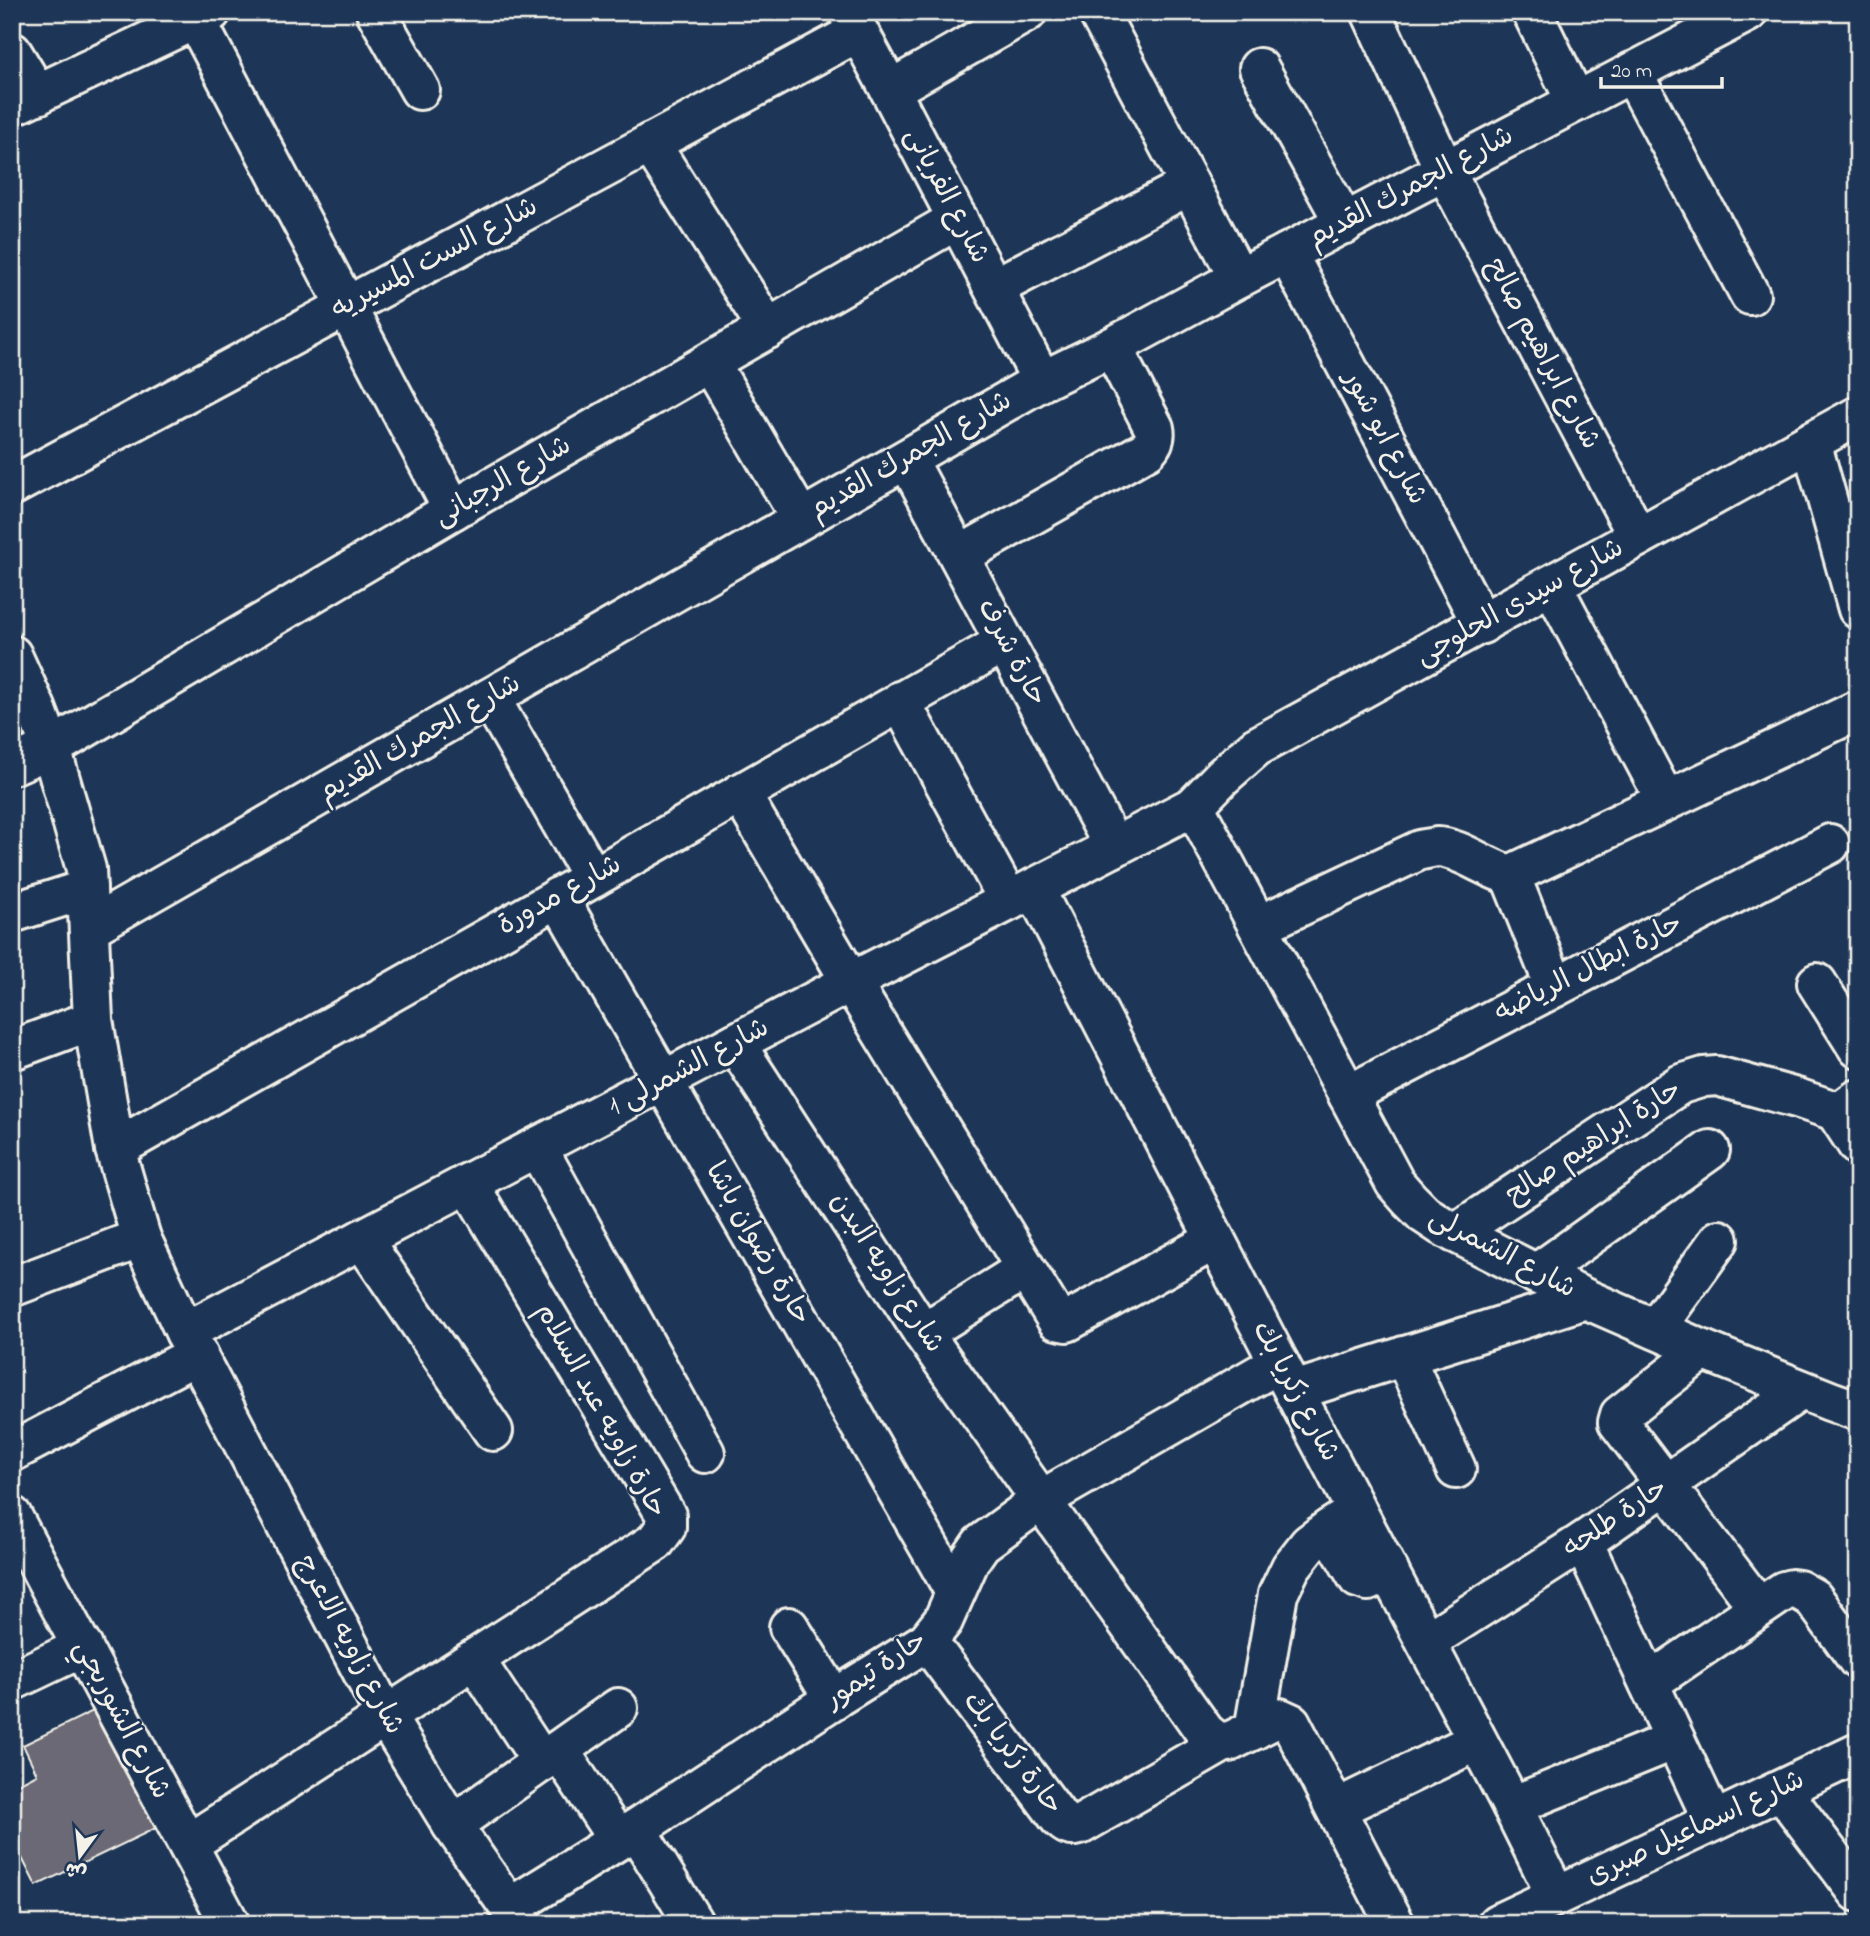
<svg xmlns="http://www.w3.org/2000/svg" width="1870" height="1936" font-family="'Indie Flower','Playpen Sans Arabic',sans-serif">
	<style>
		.building { fill: #6a6974; stroke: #f4f1e8; stroke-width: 2 }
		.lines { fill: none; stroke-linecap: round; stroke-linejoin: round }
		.minor-casing { stroke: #f4f1e8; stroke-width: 44 }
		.major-casing { stroke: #f4f1e8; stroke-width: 44 }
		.minor { stroke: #1d3557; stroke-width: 38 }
		.major { stroke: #1d3557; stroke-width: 38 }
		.labels { text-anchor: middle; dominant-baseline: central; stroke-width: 5; stroke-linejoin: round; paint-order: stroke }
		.street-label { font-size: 28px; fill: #f4f1e8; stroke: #1d3557 }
	</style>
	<rect width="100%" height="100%" fill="#1d3557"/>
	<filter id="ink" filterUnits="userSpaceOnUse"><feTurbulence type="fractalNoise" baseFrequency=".0143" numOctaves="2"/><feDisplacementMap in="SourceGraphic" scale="14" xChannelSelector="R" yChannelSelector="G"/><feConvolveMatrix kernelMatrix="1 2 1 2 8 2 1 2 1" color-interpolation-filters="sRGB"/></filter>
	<g filter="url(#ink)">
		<!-- building -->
		<polygon class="building" points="97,1709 156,1828 36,1886 12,1838 12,1787 37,1774 23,1745"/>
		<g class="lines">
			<defs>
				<g id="minor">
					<polyline points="376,12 420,90"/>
					<polyline points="848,12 890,90 1042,381"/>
					<polyline points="1098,12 1239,278"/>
					<polyline points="1371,12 1445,171 1638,537"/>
					<polyline points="1532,12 1576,102"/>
					<polyline points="196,20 453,510"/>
					<polyline points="12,52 38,95"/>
					<polyline points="1259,68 1345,224"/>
					<polyline points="1632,72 1750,295"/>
					<polyline points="890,90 1027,12"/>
					<polyline points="12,106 211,12"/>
					<polyline points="650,143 768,329"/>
					<polyline points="1287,253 1482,624"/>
					<polyline points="994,288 1190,185"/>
					<polyline points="710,363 801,519"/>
					<polyline points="1811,442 1858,609"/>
					<polyline points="907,459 1114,847"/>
					<polyline points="12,486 858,32"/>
					<path d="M959 556 1147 450C1154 443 1156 437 1154 428L1112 347"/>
					<polyline points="1552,585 1666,801"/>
					<polyline points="12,655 36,708 51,748 86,869 93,1020 115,1149 141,1238 185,1332 386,1717 452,1825 521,1924"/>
					<polyline points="490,698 593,878"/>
					<polyline points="900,701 1009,901"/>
					<polyline points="12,765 51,748 453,510 958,219"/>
					<polyline points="740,793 851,982 1057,1320 1067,1322 1215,1240"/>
					<polyline points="1194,806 1395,1183 1409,1199 1424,1214 1442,1226 1586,1299 1703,1350 1830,1401 1858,1411"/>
					<polyline points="1510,875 1555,987"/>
					<polyline points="1034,888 1279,1363 1512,1806 1556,1895"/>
					<polyline points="558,897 955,1592"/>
					<polyline points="12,913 87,889"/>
					<path d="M1258 926 1420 850C1426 849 1431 848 1437 847 1459 847 1486 869 1510 875L1858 710"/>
					<polyline points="89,928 1042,381 1112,347 1239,278 1748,12"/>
					<polyline points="1817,983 1858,1048"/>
					<polyline points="735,1043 923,1333 1205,1732 1216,1741 1229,1742 1275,1719 1280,1718 1291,1723 1395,1924"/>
					<polyline points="12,1050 93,1020"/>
					<polyline points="1348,1095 1830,844"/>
					<polyline points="1835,1111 1858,1146"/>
					<polyline points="537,1147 705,1453"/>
					<polyline points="115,1149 593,878 1005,642"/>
					<polyline points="1455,1233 1681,1084 1704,1077 1717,1076 1800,1099 1835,1111 1844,1109 1858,1099"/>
					<polyline points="362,1239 493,1431"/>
					<polyline points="1536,1274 1710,1150"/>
					<polyline points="12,1287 141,1238"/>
					<polyline points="1655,1329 1719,1240"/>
					<polyline points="185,1332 851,982 1194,806 1222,777 1256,747 1858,416"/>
					<polyline points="923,1333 1025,1269"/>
					<polyline points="1703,1350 1620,1415 1618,1422 1758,1607"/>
					<polyline points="1404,1356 1456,1469"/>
					<polyline points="1294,1391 1586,1299"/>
					<polyline points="12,1452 198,1354"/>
					<polyline points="12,1516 230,1924"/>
					<polyline points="1329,1529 1358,1578 1368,1581 1389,1571"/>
					<polyline points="1583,1542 1713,1821"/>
					<polyline points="789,1627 834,1699"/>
					<path d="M927 1641 1059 1818C1066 1825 1071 1828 1080 1825L1222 1743"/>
					<polyline points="1426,1642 1583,1542 1801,1390"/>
					<polyline points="475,1660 542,1762"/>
					<polyline points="12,1681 83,1647"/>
					<polyline points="1649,1683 1784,1591 1792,1589 1799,1590 1813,1598 1858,1660"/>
					<polyline points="1254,1730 1278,1594 1291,1567 1309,1544 1329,1529 1357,1511"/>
					<polyline points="559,1750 618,1840"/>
					<polyline points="1781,1790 1858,1892"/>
					<polyline points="1512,1806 1675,1740"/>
					<polyline points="1336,1809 1477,1741"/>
					<polyline points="452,1825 618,1708"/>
					<polyline points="636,1829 694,1924"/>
					<polyline points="188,1844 655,1542 666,1527 666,1515 468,1183"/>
					<polyline points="511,1907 636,1829 834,1699 927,1641 943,1621 970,1560 981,1544 1041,1500 1279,1363"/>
				</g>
				<polyline id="major" points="1497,1924 1858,1753"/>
			</defs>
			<!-- minor casing -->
			<use href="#minor" class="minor-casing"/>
			<!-- major casing -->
			<use href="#major" class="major-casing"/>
			<!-- minor -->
			<use href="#minor" class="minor"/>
			<!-- major -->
			<use href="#major" class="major"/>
		</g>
	</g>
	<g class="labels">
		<!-- street labels -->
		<g class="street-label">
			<text transform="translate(1411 188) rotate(-28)">شارع الجمرك القديم</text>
			<text transform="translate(946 196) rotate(62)">شارع الفريانى</text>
			<text transform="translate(435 259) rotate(-28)">شارع الست المسيريه</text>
			<text transform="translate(1542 354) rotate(62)">شارع ابراهيم صالح</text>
			<text transform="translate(1384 438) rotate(62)">شارع ابو شور</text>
			<text transform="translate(911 456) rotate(-30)">شارع الجمرك القديم</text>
			<text transform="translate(503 482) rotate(-30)">شارع الرجبانى</text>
			<text transform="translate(1520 603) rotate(-29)">شارع سيدى الحلوجى</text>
			<text transform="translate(1011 653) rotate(62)">حارة شرف</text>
			<text transform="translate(420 739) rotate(-30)">شارع الجمرك القديم</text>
			<text transform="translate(560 896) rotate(-29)">شارع مدورة</text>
			<text transform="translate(1589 969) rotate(-27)">حارة ابطال الرياضه</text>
			<text transform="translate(689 1068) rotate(-28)">شارع الشمرلى 1</text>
			<text transform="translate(1594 1143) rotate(-33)">حارة ابراهيم صالح</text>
			<text transform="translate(757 1244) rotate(60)">حارة رضوان باشا</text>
			<text transform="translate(1502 1254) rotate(28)">شارع الشمرلى</text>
			<text transform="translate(886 1273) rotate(57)">شارع زاويه البدن</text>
			<text transform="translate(1295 1392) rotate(62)">شارع زكريا بك</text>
			<text transform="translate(600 1411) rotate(61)">حارة زاويه عبد السلام</text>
			<text transform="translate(1616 1519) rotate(-34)">حارة طلحه</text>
			<text transform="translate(349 1645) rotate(62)">شارع زاويه الاعرج</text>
			<text transform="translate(876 1671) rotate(-34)">حارة تيمور</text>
			<text transform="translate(121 1720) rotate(62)">شارع الشوربجي</text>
			<text transform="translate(1012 1754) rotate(53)">حارة زكريا بك</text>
			<text transform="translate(1696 1829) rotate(-25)">شارع اسماعيل صبرى</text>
		</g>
	</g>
	<!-- margin -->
	<rect width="1870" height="1936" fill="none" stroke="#1d3557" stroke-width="42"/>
	<rect x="21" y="21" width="1828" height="1894" fill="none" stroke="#f4f1e8" stroke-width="2.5" filter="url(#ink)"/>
	<!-- north arrow -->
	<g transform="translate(80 1856) rotate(195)" stroke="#1d3557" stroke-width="5" paint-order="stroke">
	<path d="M0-5L12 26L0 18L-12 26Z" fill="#f4f1e8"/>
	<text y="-10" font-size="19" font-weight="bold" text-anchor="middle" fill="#f4f1e8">ش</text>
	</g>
	<!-- scale -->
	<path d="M1601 77v10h121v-10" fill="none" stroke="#f4f1e8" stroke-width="3.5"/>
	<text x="1611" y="77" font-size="21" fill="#f4f1e8" stroke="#1d3557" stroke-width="5" paint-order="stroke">20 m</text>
</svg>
